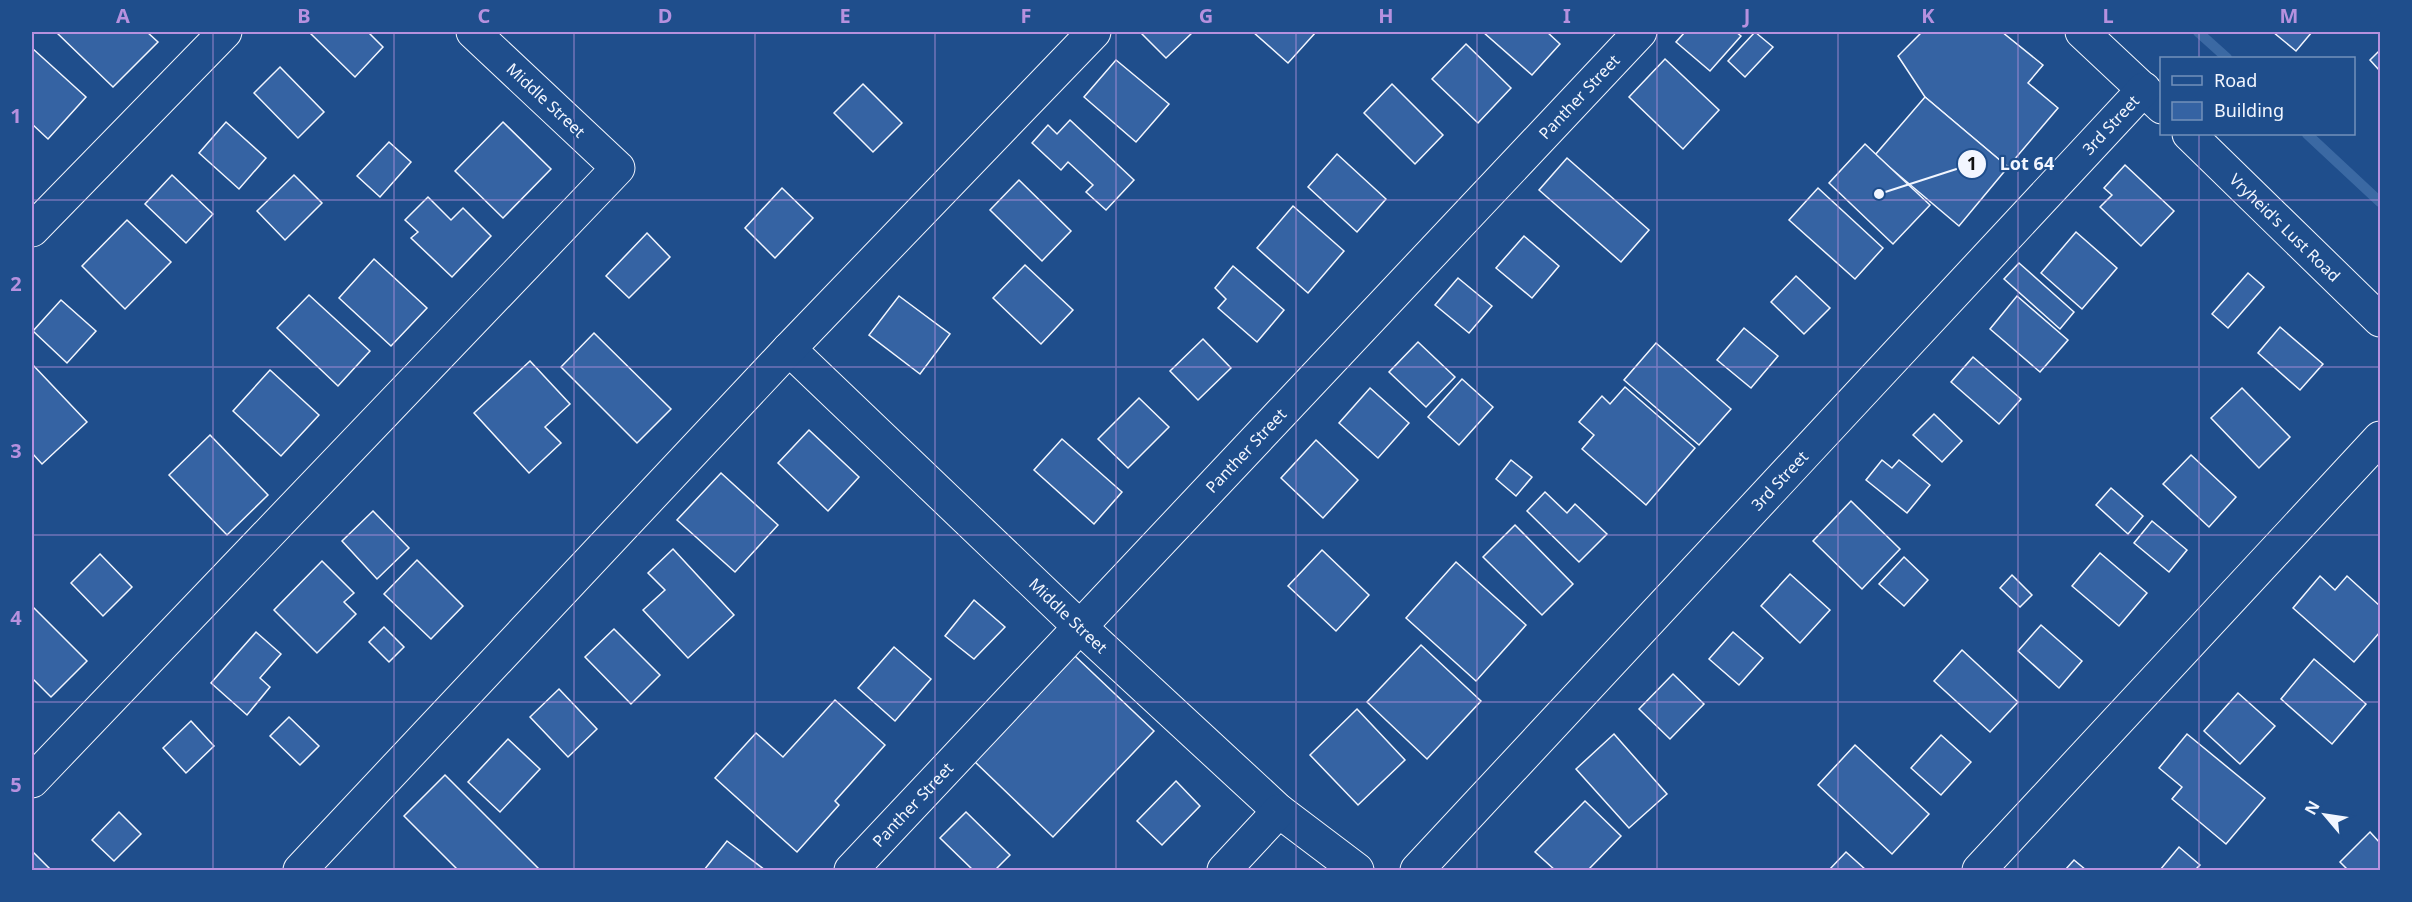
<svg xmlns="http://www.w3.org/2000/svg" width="2412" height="902" font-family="'Noto Sans',sans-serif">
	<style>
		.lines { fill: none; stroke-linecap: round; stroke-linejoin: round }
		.stream { stroke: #3b69a3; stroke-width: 10 }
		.building { fill: #3563a3; stroke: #f2f6ff; stroke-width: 1.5 }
		.minor-casing { stroke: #f2f6ff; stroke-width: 35 }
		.minor { stroke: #1f4e8c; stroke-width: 33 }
		.grid { fill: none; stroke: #b691df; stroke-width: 1.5; stroke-opacity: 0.55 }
		.labels { text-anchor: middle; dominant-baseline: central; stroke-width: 4.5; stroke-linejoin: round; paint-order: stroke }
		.street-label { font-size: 16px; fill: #f2f6ff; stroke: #1f4e8c }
		.leader { fill: none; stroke: #f2f6ff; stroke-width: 2 }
		.callout-dot { fill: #f2f6ff; stroke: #1f4e8c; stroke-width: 2 }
		.mark-label { font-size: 18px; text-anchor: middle; font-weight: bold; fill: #111 }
		.callout-label { font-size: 18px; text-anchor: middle; font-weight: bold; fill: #f2f6ff; stroke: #1f4e8c; stroke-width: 4.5; stroke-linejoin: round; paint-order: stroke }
		.neatline { fill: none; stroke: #b691df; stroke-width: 2 }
		.grid-label { font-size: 20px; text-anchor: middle; font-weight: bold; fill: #b691df }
	</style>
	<rect width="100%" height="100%" fill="#1f4e8c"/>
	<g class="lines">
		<!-- stream -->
		<g class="stream">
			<polyline points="2198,32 2227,58"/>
			<polyline points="2307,134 2380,202"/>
		</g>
	</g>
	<!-- building -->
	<g class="building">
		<polygon points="56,32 147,32 158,42 113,87"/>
		<polygon points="309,32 368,32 383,47 355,77"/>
		<polygon points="1140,32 1193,32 1166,58"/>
		<polygon points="1253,32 1316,32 1288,63"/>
		<polygon points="1483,32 1547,32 1560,44 1532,75"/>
		<polygon points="1685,32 1736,32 1741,36 1710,71 1676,42"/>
		<polygon points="1755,32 1773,47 1745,77 1728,61"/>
		<polygon points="1922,32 2002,32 2043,65 2028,83 2058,108 2008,167 1925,97 1898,56"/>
		<polygon points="2273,32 2312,32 2296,51"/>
		<polygon points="1466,44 1511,88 1478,123 1432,79"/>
		<polygon points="32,48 86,97 48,139 32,124"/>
		<polygon points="2380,50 2380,71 2370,60"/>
		<polygon points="1665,59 1719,110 1683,149 1629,97"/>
		<polygon points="1116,60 1169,104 1136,142 1084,97"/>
		<polygon points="280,67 324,112 298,138 254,93"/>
		<polygon points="863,84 902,123 873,152 834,113"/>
		<polygon points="1392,84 1443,135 1415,164 1364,113"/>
		<polygon points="1925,97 2008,167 1959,226 1875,155"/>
		<polygon points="1070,120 1134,180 1106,210 1086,192 1093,185 1068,162 1061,170 1032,143 1048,125 1057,134"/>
		<polygon points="226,122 266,158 239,189 199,153"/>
		<polygon points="503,122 551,169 503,218 455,171"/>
		<polygon points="389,142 411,162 380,197 357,176"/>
		<polygon points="1865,144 1930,205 1893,244 1829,183"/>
		<polygon points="1337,154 1386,199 1357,232 1308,187"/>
		<polygon points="1567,158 1649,230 1621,262 1539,190"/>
		<polygon points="2125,165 2174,211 2141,246 2100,207 2112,195 2104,188"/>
		<polygon points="172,175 213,214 186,243 145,204"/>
		<polygon points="294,175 322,203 285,240 257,211"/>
		<polygon points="1019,180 1071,231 1042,261 990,210"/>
		<polygon points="782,188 813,218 775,258 745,228"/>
		<polygon points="1818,188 1883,248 1855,279 1789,220"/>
		<polygon points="428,197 451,220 463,208 491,236 452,277 411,238 418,232 405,220"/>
		<polygon points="1293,206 1344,251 1308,293 1257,248"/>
		<polygon points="127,220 171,262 125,309 82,266"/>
		<polygon points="2076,232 2117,268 2082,309 2041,273"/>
		<polygon points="647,233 670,257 629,298 606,276"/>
		<polygon points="1524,236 1559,266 1532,298 1496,268"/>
		<polygon points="374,259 427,308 391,346 339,298"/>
		<polygon points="2019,263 2074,312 2060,329 2004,279"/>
		<polygon points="1025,265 1073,310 1041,344 993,298"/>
		<polygon points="1233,266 1284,310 1257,342 1218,308 1226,299 1215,288"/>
		<polygon points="2248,273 2264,287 2228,328 2212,314"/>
		<polygon points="1796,276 1830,308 1804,334 1771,302"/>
		<polygon points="1458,278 1492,306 1469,333 1435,305"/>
		<polygon points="309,295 370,351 338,386 277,328"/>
		<polygon points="899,296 950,334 920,374 869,335"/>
		<polygon points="2017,296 2068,340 2040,372 1990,329"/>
		<polygon points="61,300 96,331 67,363 33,331"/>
		<polygon points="2280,327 2323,364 2300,390 2258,353"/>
		<polygon points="1744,328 1778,356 1751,388 1717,360"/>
		<polygon points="594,333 671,409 637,443 561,367"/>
		<polygon points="1203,339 1231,368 1198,400 1170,371"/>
		<polygon points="1418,342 1455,377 1426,407 1389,372"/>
		<polygon points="1656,343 1731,409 1699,445 1624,380"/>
		<polygon points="1973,357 2021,399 1999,424 1951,382"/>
		<polygon points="530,361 570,404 545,427 561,443 529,473 474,413"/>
		<polygon points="32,364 87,422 42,464 32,453"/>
		<polygon points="270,370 319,415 281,456 233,411"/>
		<polygon points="1462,379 1493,407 1459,445 1428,417"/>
		<polygon points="1625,387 1695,448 1646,505 1582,449 1594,435 1579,422 1602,396 1610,404"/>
		<polygon points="1370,388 1409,423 1378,458 1339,423"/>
		<polygon points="2242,388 2290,437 2259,468 2211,418"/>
		<polygon points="1139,398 1169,427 1128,468 1098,439"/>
		<polygon points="1934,414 1962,441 1942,462 1913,435"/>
		<polygon points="809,430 859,477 828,511 778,463"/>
		<polygon points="210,435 268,495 227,535 169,475"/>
		<polygon points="1062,439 1122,492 1094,524 1034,470"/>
		<polygon points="1316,440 1358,480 1323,518 1281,478"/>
		<polygon points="2191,455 2236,497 2209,527 2163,484"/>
		<polygon points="1511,460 1532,477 1516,496 1496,479"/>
		<polygon points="1882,460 1892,468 1899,460 1930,485 1907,513 1866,480"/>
		<polygon points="721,473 778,525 735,572 677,520"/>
		<polygon points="2111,488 2143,516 2128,534 2096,505"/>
		<polygon points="1545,492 1567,513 1575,504 1607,534 1579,562 1527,511"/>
		<polygon points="1851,501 1900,549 1862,589 1813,541"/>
		<polygon points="373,511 409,548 377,579 342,541"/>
		<polygon points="2152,521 2187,550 2169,572 2134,543"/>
		<polygon points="1515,525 1573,584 1542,615 1483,557"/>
		<polygon points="673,549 734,615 688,658 643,610 665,590 648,573"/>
		<polygon points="1322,550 1369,595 1336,631 1288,586"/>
		<polygon points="2100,553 2147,593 2119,626 2072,586"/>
		<polygon points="100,554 132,587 103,616 71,583"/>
		<polygon points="1904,557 1928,580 1904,606 1879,584"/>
		<polygon points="417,560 463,606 431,639 384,594"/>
		<polygon points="322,561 354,593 344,602 356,614 317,653 274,610"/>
		<polygon points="1456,562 1526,625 1476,681 1406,618"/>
		<polygon points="1790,574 1830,610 1800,643 1761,606"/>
		<polygon points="2012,575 2032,595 2020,607 2000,588"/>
		<polygon points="2320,576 2335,590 2347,576 2380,606 2380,632 2354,662 2293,608"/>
		<polygon points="974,600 1005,627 974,659 945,636"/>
		<polygon points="32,606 87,661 51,697 32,678"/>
		<polygon points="2041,625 2082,661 2059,688 2018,651"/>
		<polygon points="384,627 404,647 389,662 369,642"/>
		<polygon points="614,629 660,675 631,704 585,657"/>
		<polygon points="256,632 281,654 260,678 270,687 247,715 211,683"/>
		<polygon points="1733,632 1763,658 1739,685 1709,659"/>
		<polygon points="1421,645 1481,701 1427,759 1367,702"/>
		<polygon points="894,647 931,679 895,721 858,688"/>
		<polygon points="1962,650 2018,702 1990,732 1934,681"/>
		<polygon points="1075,656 1154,731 1053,837 974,761"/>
		<polygon points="2314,659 2366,704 2332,744 2281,699"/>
		<polygon points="1673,674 1704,704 1670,739 1639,709"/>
		<polygon points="559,689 597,729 568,757 530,717"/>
		<polygon points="2238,693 2275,726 2240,764 2204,731"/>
		<polygon points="835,700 885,745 835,801 839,805 797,852 715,778 756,733 783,757"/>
		<polygon points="1357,709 1405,760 1358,805 1310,755"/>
		<polygon points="289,717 319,746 300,765 270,736"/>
		<polygon points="191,721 214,746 186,773 163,748"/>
		<polygon points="1614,734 1667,794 1629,828 1576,769"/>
		<polygon points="2187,734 2265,798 2226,844 2172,799 2182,787 2159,768"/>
		<polygon points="1941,735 1971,762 1941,795 1911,768"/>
		<polygon points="508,739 540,769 500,812 468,782"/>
		<polygon points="1855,745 1929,814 1892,854 1818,785"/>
		<polygon points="445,775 540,870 458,870 404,816"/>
		<polygon points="1176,781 1200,806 1162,845 1137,821"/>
		<polygon points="1585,801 1621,836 1588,870 1555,870 1535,852"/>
		<polygon points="119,812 141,834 114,861 92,840"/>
		<polygon points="966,812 1010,855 995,870 973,870 940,838"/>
		<polygon points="2370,832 2380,843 2380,870 2348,870 2340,862"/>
		<polygon points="727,841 765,870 704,870"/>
		<polygon points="2179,847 2200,865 2195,870 2160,870"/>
		<polygon points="32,851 51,870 32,870"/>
		<polygon points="1846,852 1866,870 1829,870"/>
		<polygon points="2074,860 2086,870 2065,870"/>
	</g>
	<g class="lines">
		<defs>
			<g id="minor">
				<polyline points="2082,32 2162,107"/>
				<path id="s1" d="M2189 134 2380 320"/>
				<polyline points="32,230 225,32"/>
				<path id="s2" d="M789 349 1081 628 1279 811 1357 870"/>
				<polyline points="32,781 618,168 473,32"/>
				<polyline points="300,870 789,349 1094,32"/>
				<path id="s3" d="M851 870 1640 32"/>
				<polyline points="1224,870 1279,811"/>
				<path id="s4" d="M1417 870 2144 89"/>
				<polyline points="1979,870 2380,438"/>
			</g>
		</defs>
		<!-- minor casing -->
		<use href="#minor" class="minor-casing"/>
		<!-- minor -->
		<use href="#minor" class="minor"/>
	</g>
	<!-- grid -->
	<path class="grid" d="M213 32V870M394 32V870M574 32V870M755 32V870M935 32V870M1116 32V870M1296 32V870M1477 32V870M1657 32V870M1838 32V870M2018 32V870M2199 32V58M2199 134V870M32 200H2380M32 367H2380M32 535H2380M32 702H2380"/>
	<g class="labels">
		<!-- street labels -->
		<g class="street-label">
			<text stroke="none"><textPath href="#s3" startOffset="1062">Panther Street</textPath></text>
			<text transform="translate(546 100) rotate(43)">Middle Street</text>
			<text stroke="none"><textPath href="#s4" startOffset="1018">3rd Street</textPath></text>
			<text stroke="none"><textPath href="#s1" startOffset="134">Vryheid's Lust Road</textPath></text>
			<text stroke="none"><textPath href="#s3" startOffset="576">Panther Street</textPath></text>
			<text stroke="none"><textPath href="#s4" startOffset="532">3rd Street</textPath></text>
			<text stroke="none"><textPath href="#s2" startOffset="386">Middle Street</textPath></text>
			<text stroke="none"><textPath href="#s3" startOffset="90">Panther Street</textPath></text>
		</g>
	</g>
	<!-- callouts -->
	<path class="leader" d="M1879 194L1972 164"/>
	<g class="callout-dot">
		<circle cx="1879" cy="194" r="6"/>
		<circle cx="1972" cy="164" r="15"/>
	</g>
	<g class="mark-label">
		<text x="1972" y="170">1</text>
	</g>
	<g class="callout-label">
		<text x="2027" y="170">Lot 64</text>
	</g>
	<!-- border -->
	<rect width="2412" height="902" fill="none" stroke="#1f4e8c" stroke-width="66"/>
	<!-- legend -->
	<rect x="2160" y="57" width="195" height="78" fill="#1f4e8c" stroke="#7391ba" stroke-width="1.5"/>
	<rect x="2172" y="76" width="30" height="9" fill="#1f4e8c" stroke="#7391ba" stroke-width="1.5"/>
	<text x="2214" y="87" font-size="18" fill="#f2f6ff">Road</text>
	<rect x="2172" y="102" width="30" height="18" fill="#3563a3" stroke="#7391ba" stroke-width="1.5"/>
	<text x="2214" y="117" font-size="18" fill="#f2f6ff">Building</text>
	<!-- north arrow -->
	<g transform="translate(2325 815) rotate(299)" stroke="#1f4e8c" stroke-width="4.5" paint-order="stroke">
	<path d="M0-4.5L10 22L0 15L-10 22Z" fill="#f2f6ff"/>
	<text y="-9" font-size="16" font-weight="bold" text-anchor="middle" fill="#f2f6ff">N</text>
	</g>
	<rect x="33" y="33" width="2346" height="836" class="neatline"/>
	<g class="grid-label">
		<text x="123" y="23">A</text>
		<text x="304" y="23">B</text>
		<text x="484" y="23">C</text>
		<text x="665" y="23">D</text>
		<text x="845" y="23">E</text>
		<text x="1026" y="23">F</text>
		<text x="1206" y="23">G</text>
		<text x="1386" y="23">H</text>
		<text x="1567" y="23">I</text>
		<text x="1747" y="23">J</text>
		<text x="1928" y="23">K</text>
		<text x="2108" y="23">L</text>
		<text x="2289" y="23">M</text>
		<text x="16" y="123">1</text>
		<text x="16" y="291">2</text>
		<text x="16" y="458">3</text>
		<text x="16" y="625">4</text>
		<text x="16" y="792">5</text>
	</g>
</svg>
